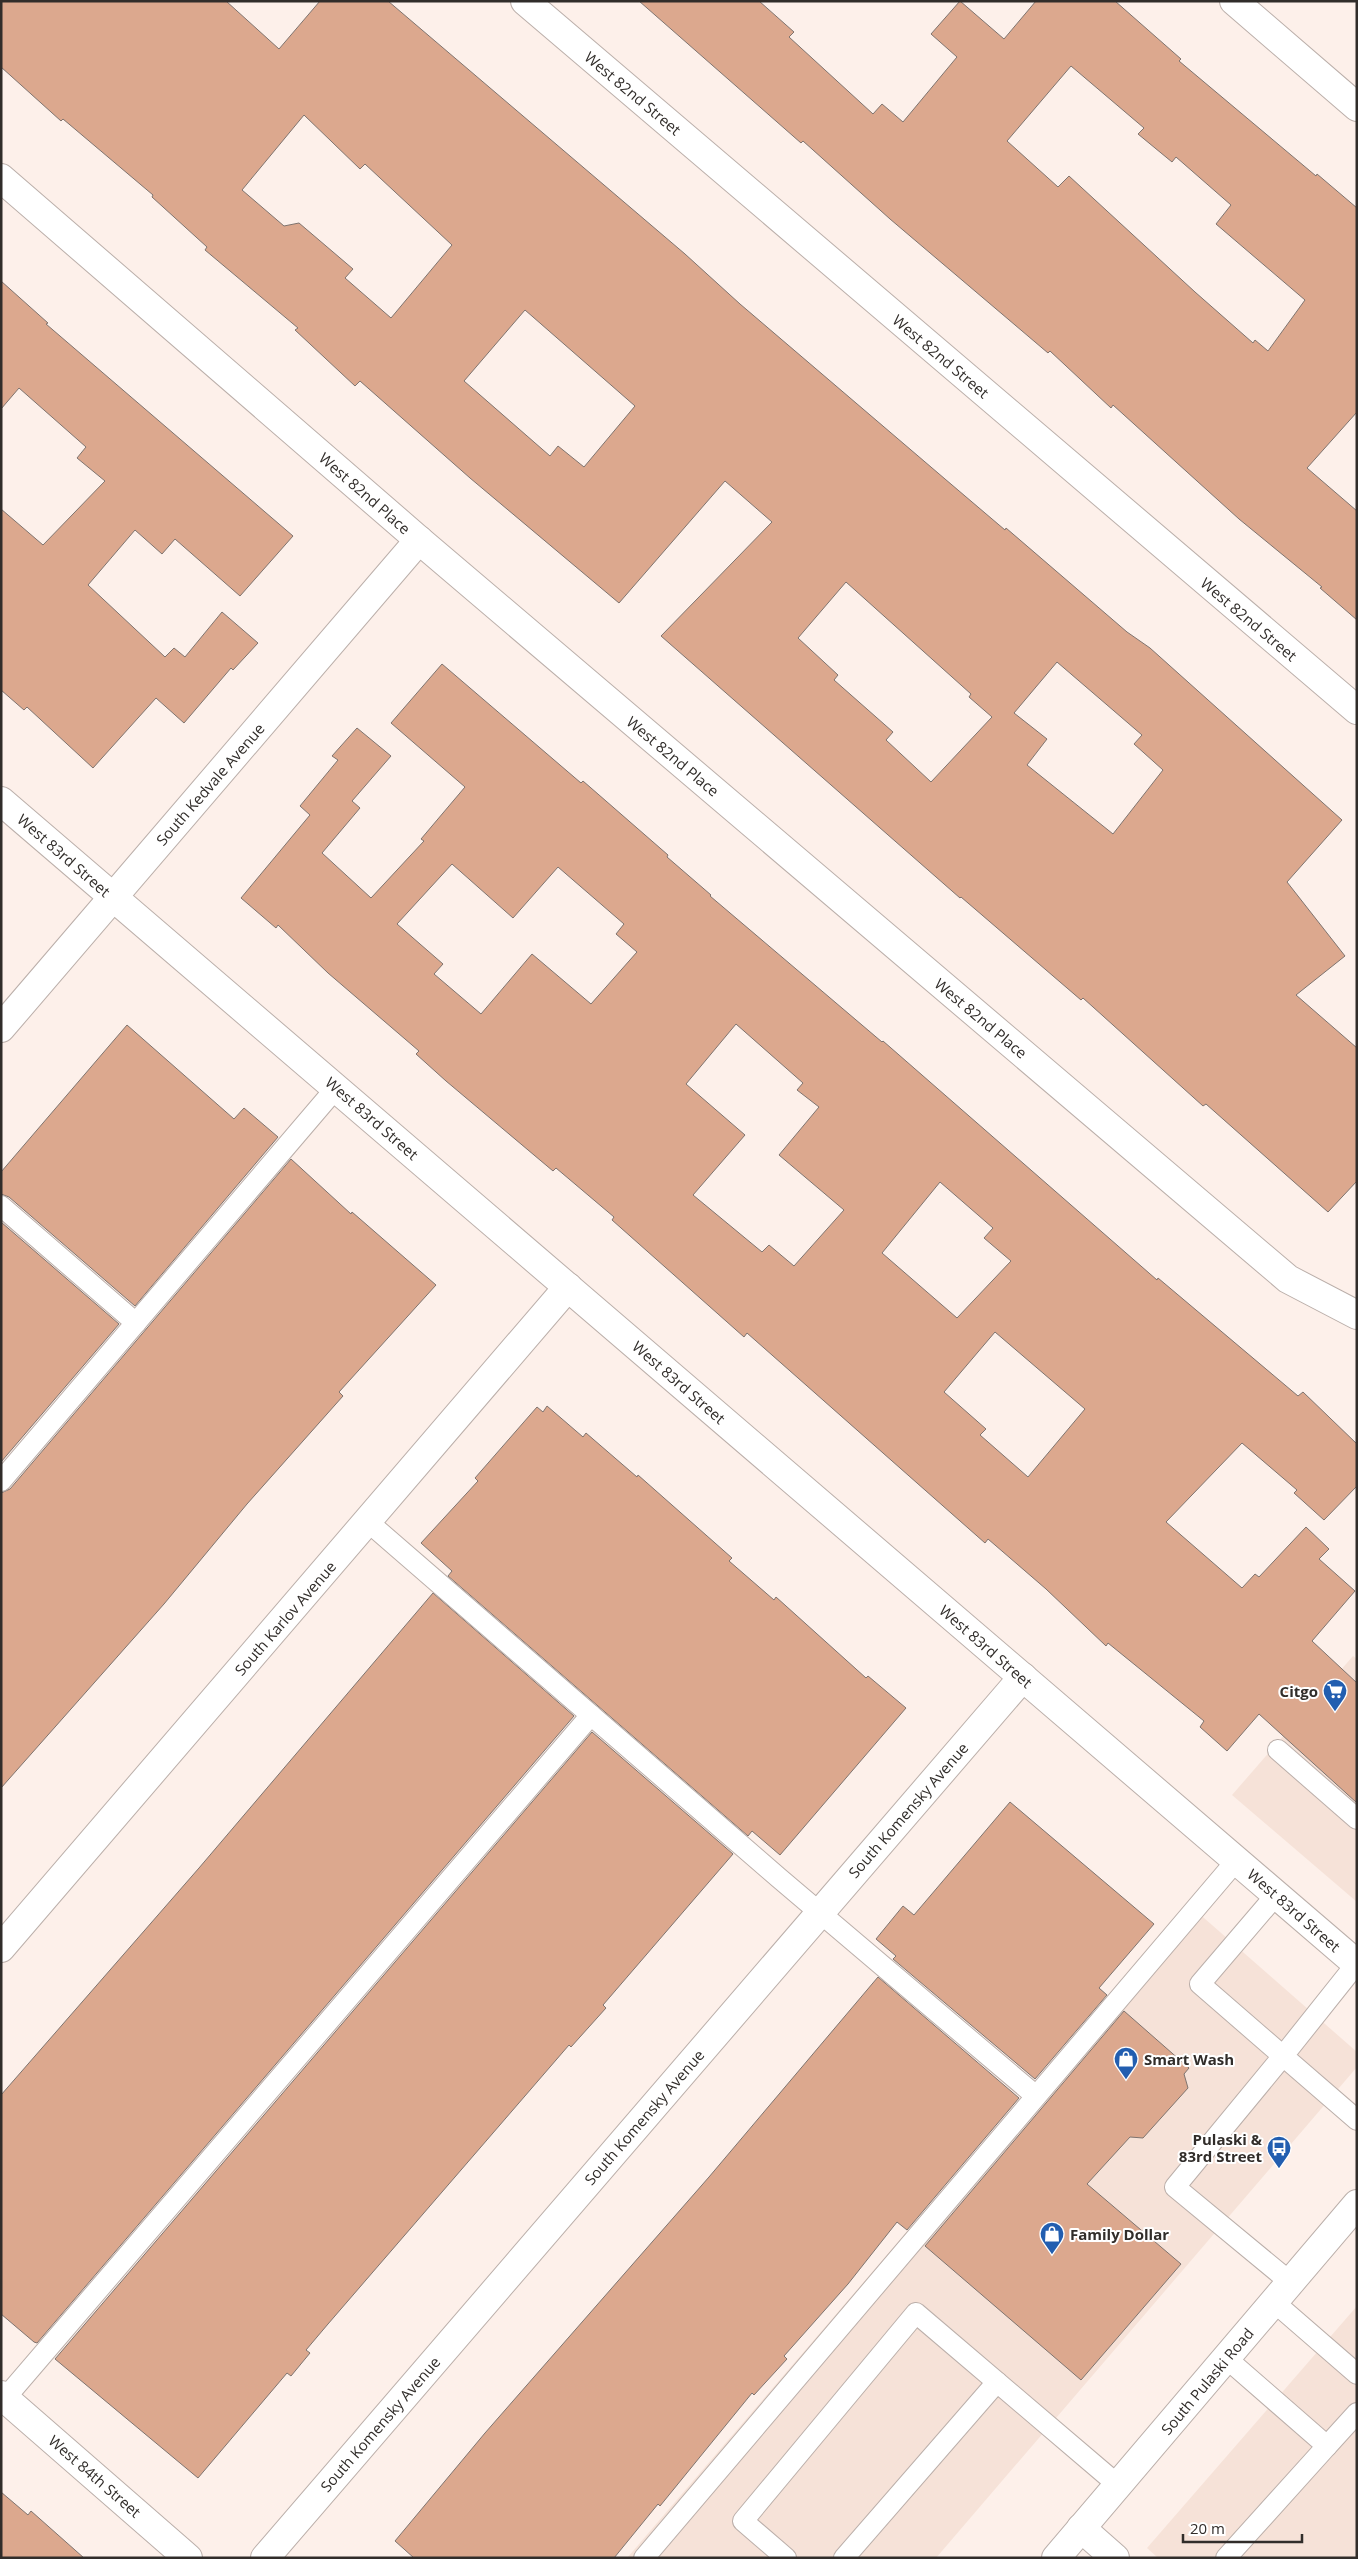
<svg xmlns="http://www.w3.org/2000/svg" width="1358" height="2559" font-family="'Open Sans',sans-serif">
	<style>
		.built { fill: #f6e2d8 }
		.building { fill: #dca88e; stroke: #7f746f; fill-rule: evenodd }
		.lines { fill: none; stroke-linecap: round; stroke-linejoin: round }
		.lane-casing { stroke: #bbafaa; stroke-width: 22 }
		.street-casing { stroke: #bbafaa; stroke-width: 30 }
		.secondary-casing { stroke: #bbafaa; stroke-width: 30 }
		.lane { stroke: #fff; stroke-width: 20 }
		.street { stroke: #fff; stroke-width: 28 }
		.secondary { stroke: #fff; stroke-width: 28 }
		.labels { text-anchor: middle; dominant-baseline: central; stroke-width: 4; stroke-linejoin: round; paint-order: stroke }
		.street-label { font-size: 15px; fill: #312d2a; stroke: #fff }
		.poi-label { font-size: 15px; font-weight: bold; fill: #312d2a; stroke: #fff; text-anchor: end }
	</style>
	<rect width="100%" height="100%" fill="#fdf0ea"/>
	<!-- built -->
	<g class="built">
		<polygon points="1353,1656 1357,1659 1357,1902 1232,1795"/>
		<polygon points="1188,1904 1357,2052 1357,2067 936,2558 627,2558"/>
		<polygon points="1357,2306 1357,2558 1158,2558 1147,2548"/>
	</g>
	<!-- building -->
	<g class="building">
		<path d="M1 1H226L279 49 320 1H388L685 254 740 304 945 479 1005 530 1006 528 1127 632 1150 648 1342 820 1287 882 1345 956 1296 995 1357 1048V1181L1328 1212 1206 1104 1203 1106 1083 998 1081 1000 961 897 960 898 661 636 772 522 725 481 619 603 470 478 360 381 355 386 295 330 298 328 205 250 207 247 152 197 153 195 63 119 61 121 1 67ZM304 115 360 169 365 164 452 245 391 318 345 278 353 269 299 223 284 226 242 190ZM525 310 635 406 584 467 558 446 550 456 464 381ZM846 582 971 694 969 697 992 717 931 782 886 740 893 732 834 680 838 675 798 638ZM1057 662 1142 735 1134 744 1163 770 1113 834 1027 765 1047 739 1014 713Z"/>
		<path d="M639 1H759L794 32 789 37 873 114 882 104 903 122 957 57 931 34 960 1 1004 39 1036 1H1115L1181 59 1179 61 1316 176 1317 174 1357 208V412L1307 468 1357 511V620L1320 588 1322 587 1239 519 1113 405 1111 408 1050 351 1048 353 890 219 803 141 801 143ZM1071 66 1144 128 1138 134 1172 162 1176 157 1231 205 1216 224 1305 300 1268 351 1255 340 1253 343 1195 292 1069 176 1058 187 1007 141Z"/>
		<polygon points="1,281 48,323 46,324 293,536 240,596 175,539 162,554 135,530 88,585 165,657 174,648 185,657 222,612 258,643 233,670 231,668 184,723 156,698 93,768 27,707 24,710 1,690 1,509 43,545 105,481 77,458 86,447 19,388 1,409"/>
		<path d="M442 664 581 783 583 781 668 855 667 857 711 895 710 896 882 1042 883 1041 1157 1280 1158 1278 1298 1396 1303 1392 1357 1444V1486L1324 1520 1294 1493 1297 1490 1242 1443 1166 1522 1242 1588 1255 1574 1259 1577 1306 1527 1329 1549 1319 1559 1355 1591 1312 1641 1357 1683V1803L1259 1714 1227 1751 1200 1727 1204 1721 1108 1643 1106 1646 1046 1589 988 1539 985 1543 747 1333 744 1337 612 1220 614 1217 556 1168 553 1171 446 1081 416 1054 419 1051 328 973 278 925 276 928 241 898 310 815 300 806 338 760 332 756 357 728 391 756 352 801 360 808 322 853 371 898 424 841 421 839 465 787 391 723ZM452 864 513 918 558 867 624 924 616 934 637 952 591 1004 532 954 481 1014 434 974 443 964 397 924ZM736 1024 803 1083 797 1090 819 1107 779 1155 844 1210 794 1266 769 1245 762 1252 693 1195 745 1135 686 1084ZM940 1182 993 1228 984 1238 1011 1261 957 1318 882 1253ZM995 1332 1085 1409 1028 1477 980 1435 986 1429 944 1392Z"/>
		<polygon points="127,1025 234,1119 244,1108 278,1137 135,1306 9,1197 1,1194 1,1172"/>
		<polygon points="291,1159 351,1214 352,1212 436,1285 339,1392 343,1396 247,1504 164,1604 1,1788 1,1493 10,1489"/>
		<polygon points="1,1222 119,1324 1,1462"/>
		<polygon points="547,1406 583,1437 586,1433 637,1477 638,1475 732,1558 729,1561 774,1600 776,1597 866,1678 868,1676 906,1708 780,1855 752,1831 748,1836 448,1576 452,1571 421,1543 478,1481 475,1478 537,1407 543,1412"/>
		<polygon points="433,1593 574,1716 37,2343 34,2342 1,2314 1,2095 199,1868"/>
		<polygon points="592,1732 733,1854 603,2005 606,2008 571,2047 569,2045 328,2324 306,2350 310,2353 291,2376 287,2373 198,2478 55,2359"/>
		<polygon points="1010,1802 1154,1924 1099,1988 1107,1995 1035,2079 893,1959 896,1956 876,1939 903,1906 914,1915"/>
		<polygon points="878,1977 1019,2098 907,2230 897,2222 848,2284 784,2356 787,2359 754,2395 752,2393 660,2506 658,2504 614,2558 414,2558 395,2541 485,2433 709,2177"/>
		<polygon points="1124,2011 1189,2068 1184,2074 1188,2088 1143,2138 1130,2137 1087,2184 1181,2264 1081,2380 925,2246"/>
		<polygon points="1,2492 28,2515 31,2511 84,2558 1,2558"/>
	</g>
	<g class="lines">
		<defs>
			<g id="lane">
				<polyline points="1,1206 136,1323"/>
				<polyline points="1,1481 336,1088"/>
				<polyline points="367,1521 779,1878 1036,2096"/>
				<polyline points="1278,1750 1357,1819"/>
				<polyline points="1276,1895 1200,1984 1283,2056 1175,2187 1290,2282"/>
				<polyline points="1357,1963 1283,2056 1357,2120"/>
				<polyline points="1274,2302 1357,2374"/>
				<polyline points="1,2403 591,1715"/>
				<polyline points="1327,2446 1357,2413"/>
				<polyline points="644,2558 1236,1861"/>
				<polyline points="786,2558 743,2521 916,2313 1118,2485"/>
				<polyline points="844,2558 997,2382"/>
				<polyline points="1226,2558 1327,2446 1226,2358"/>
			</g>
			<g id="street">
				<polyline points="525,1 1357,710"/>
				<polyline points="1234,1 1357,107"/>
				<polyline points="1,178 419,540 1288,1279 1357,1315"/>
				<polyline points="1,1028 419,540"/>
				<polyline points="1,1948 568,1287"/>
				<polyline points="1,2395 188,2558"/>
				<polyline points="1081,2528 1115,2558"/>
				<polyline points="265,2558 1023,1677"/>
			</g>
			<g id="secondary">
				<polyline points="1,801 1357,1964"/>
				<polyline points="1056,2558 1357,2204"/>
			</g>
		</defs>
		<!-- lane casing -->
		<use href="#lane" class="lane-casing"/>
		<!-- street casing -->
		<use href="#street" class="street-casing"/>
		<!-- secondary casing -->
		<use href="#secondary" class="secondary-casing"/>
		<!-- lane -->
		<use href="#lane" class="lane"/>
		<!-- street -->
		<use href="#street" class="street"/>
		<!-- secondary -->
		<use href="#secondary" class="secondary"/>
	</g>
	<!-- icons -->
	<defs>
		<symbol id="supermarket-pin" viewBox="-11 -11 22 30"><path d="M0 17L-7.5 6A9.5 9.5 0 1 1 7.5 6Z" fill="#225eb0" stroke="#fff"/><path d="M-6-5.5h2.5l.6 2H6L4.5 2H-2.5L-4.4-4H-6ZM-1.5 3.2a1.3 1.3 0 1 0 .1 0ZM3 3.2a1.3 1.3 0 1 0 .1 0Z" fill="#fff"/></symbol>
		<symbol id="shop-pin" viewBox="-11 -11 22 30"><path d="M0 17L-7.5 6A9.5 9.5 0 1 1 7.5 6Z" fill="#225eb0" stroke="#fff"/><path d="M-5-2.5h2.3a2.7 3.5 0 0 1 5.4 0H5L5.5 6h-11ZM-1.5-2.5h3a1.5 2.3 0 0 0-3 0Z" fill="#fff"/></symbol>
		<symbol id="bus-pin" viewBox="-11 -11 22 30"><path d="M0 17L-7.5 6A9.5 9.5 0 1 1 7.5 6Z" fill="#225eb0" stroke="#fff"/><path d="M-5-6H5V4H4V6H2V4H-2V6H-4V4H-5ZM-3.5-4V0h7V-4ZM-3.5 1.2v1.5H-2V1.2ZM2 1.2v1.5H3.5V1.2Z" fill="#fff"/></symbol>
	</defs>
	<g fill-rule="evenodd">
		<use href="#supermarket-pin" x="1321" y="1677" width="28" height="38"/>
		<use href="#shop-pin" x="1112" y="2045" width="28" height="38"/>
		<use href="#bus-pin" x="1265" y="2134" width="28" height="38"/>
		<use href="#shop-pin" x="1038" y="2220" width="28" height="38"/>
	</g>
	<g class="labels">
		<!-- street labels -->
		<g class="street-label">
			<text transform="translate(633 93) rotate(40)">West 82nd Street</text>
			<text transform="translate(941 356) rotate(40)">West 82nd Street</text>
			<text transform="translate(365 493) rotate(41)">West 82nd Place</text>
			<text transform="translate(1249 619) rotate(40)">West 82nd Street</text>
			<text transform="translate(673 756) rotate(40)">West 82nd Place</text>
			<text transform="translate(210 784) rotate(-49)">South Kedvale Avenue</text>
			<text transform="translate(64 855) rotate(41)">West 83rd Street</text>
			<text transform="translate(981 1018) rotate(40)">West 82nd Place</text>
			<text transform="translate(372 1118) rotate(41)">West 83rd Street</text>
			<text transform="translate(679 1382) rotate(41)">West 83rd Street</text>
			<text transform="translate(285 1618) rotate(-49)">South Karlov Avenue</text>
			<text transform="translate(986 1646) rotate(41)">West 83rd Street</text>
			<text transform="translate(908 1810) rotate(-49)">South Komensky Avenue</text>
			<text transform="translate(1294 1910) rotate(41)">West 83rd Street</text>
			<text transform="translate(644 2117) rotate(-49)">South Komensky Avenue</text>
			<text transform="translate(1207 2381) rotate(-50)">South Pulaski Road</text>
			<text transform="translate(380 2424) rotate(-49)">South Komensky Avenue</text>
			<text transform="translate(95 2476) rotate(41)">West 84th Street</text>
		</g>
		<!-- poi labels -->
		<g class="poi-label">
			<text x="1318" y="1691">Citgo</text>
			<text x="1144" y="2059" text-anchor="start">Smart Wash</text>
			<text x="1262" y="2139">Pulaski &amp;<tspan x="1262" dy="17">83rd Street</tspan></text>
			<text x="1070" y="2234" text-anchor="start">Family Dollar</text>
		</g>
	</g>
	<!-- border -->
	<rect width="1358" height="2559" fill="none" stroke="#312d2a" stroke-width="5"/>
	<!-- scale -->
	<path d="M1183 2534v8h119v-8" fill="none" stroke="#312d2a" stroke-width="2.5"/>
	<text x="1190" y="2534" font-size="15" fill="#312d2a" stroke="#ffffff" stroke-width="4" paint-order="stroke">20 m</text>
</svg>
